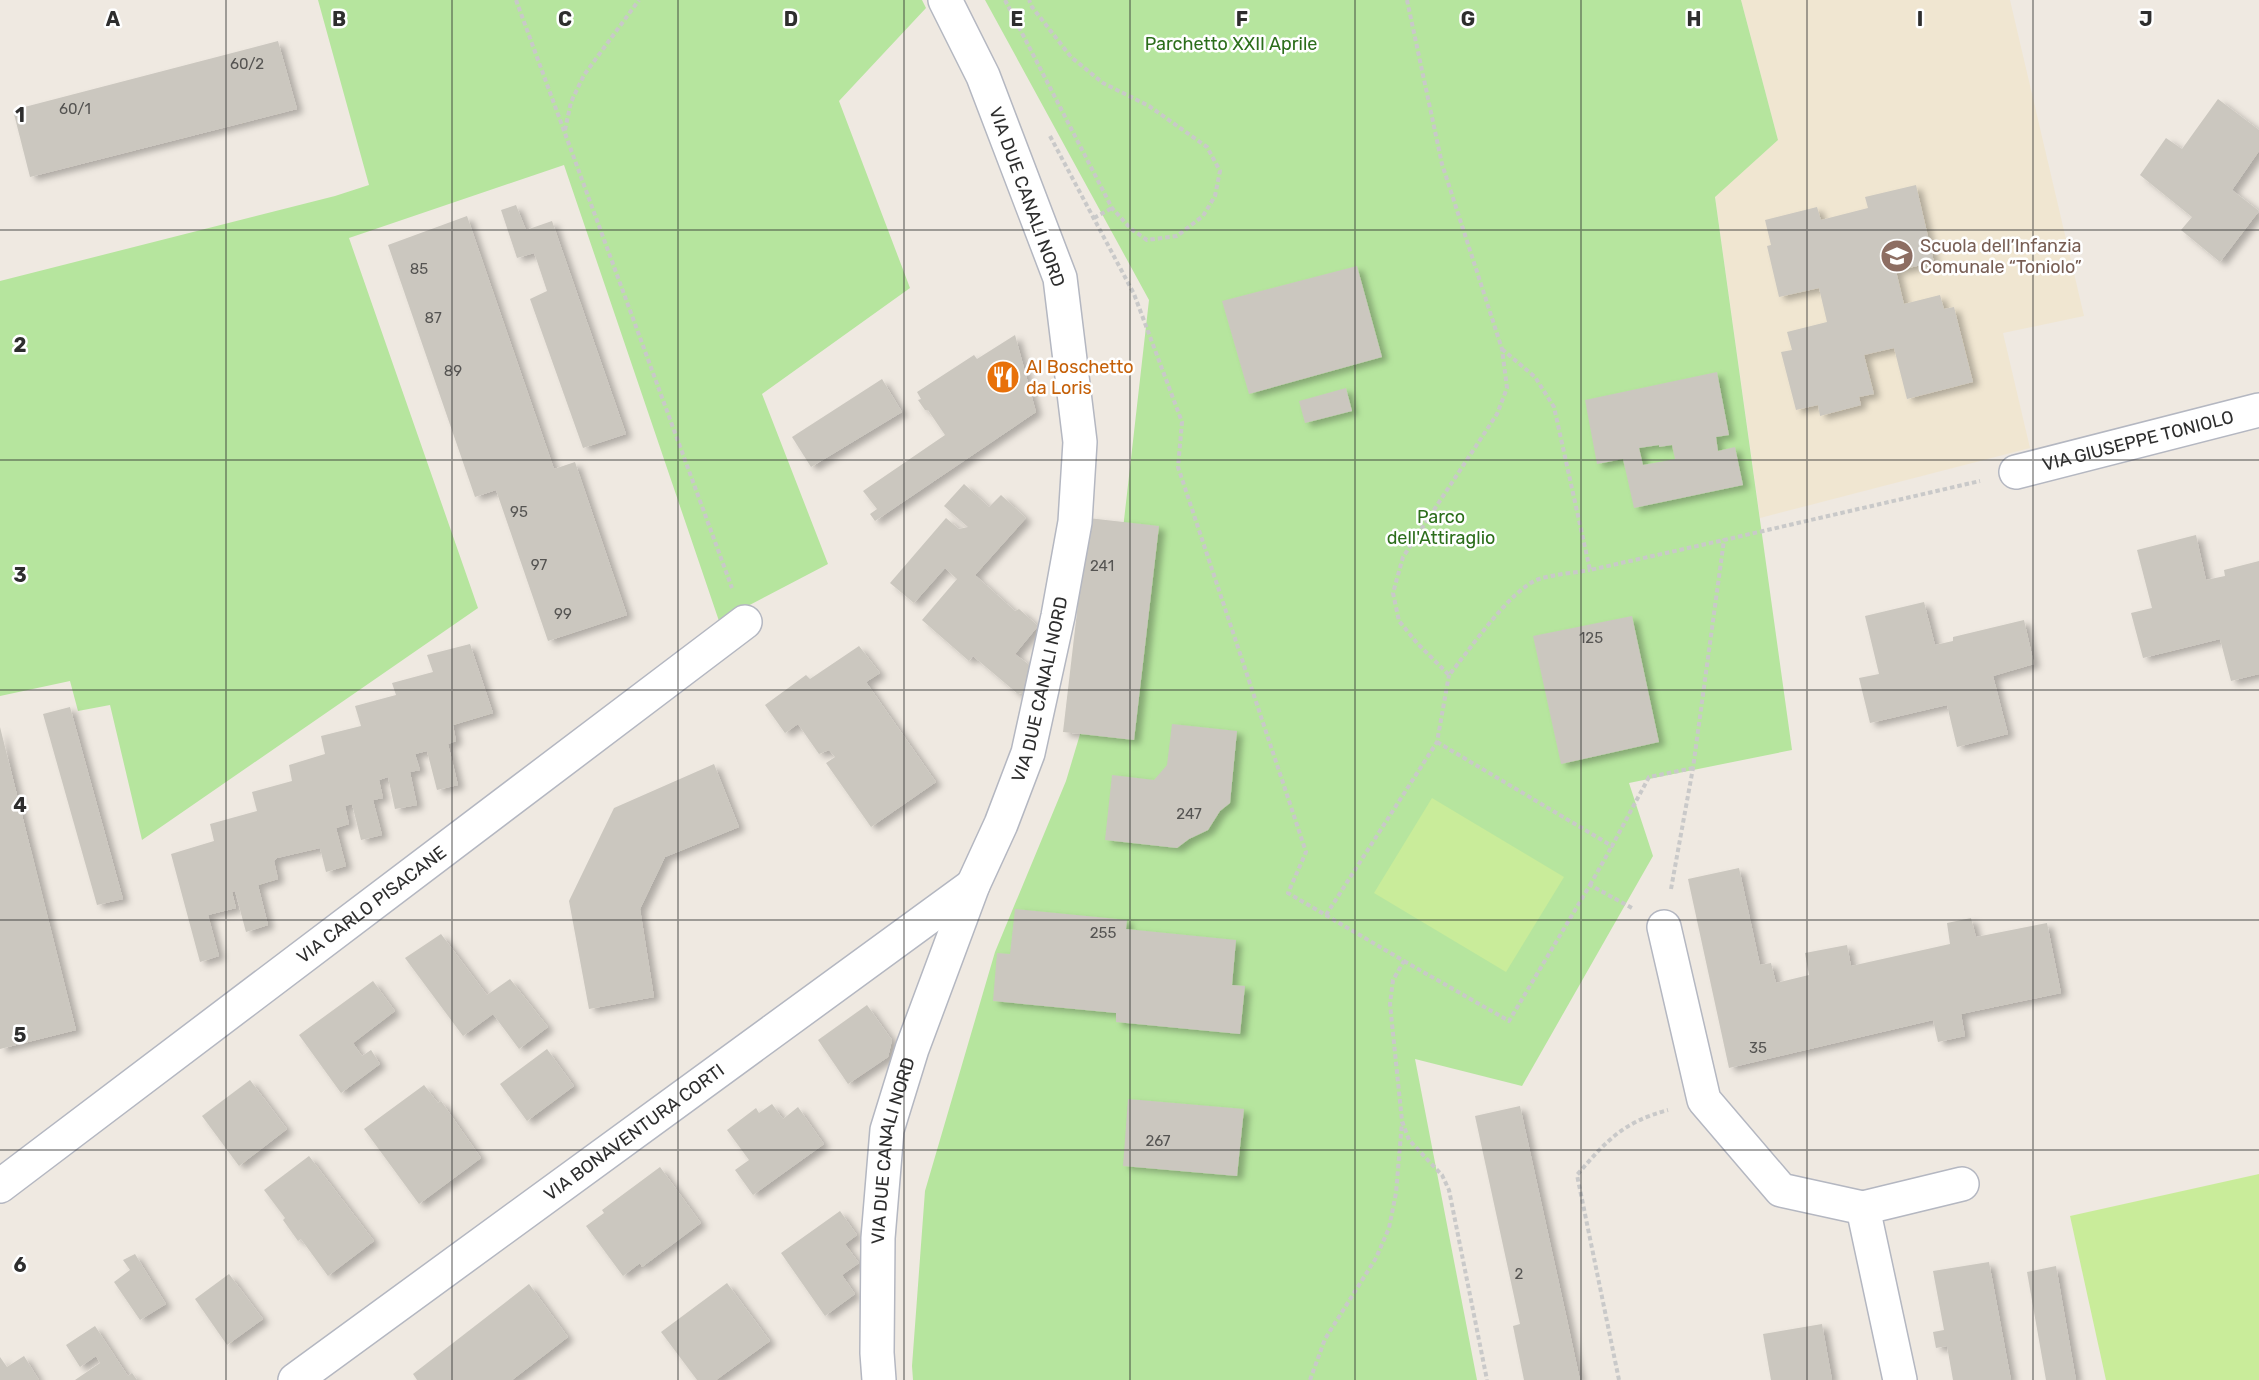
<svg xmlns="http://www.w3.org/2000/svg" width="2259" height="1380" font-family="Rubik,sans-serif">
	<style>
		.education { fill: #f0e6d1 }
		.green { fill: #b6e59e }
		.pitch { fill: #c9ec9a }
		.building { fill: #cbc7bf; fill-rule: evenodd; filter: url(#shadow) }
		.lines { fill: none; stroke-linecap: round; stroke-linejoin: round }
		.street-casing { stroke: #b4b7c1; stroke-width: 36 }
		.path { stroke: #c9c9c9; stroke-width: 4; stroke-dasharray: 4.5 3; stroke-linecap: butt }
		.street { stroke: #fff; stroke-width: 33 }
		.grid { fill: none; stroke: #2e2e2e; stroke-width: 1.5; stroke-opacity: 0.55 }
		.labels { text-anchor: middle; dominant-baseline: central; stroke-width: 5; stroke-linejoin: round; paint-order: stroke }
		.number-label { font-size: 15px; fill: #555452 }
		.park-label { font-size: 18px; fill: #2c6e1b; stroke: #fff }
		.street-label { font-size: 18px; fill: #2e2e2e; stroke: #fff }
		.education-label { font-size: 18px; fill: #785e54; stroke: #fff; text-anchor: start }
		.food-label { font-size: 18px; fill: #c56008; stroke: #fff; text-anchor: start }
		.grid-label { font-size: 20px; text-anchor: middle; font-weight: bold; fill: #2e2e2e; stroke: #fff; stroke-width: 5; stroke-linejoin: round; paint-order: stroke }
	</style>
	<defs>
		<filter id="shadow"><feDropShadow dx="6" dy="4" stdDeviation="3" flood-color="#0004"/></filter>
	</defs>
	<rect width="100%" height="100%" fill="#efe9e1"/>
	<!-- education -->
	<polygon class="education" points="1741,0 2010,0 2084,316 2003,333 2030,448 1760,518 1715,196 1778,140"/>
	<!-- green -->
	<g class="green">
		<polygon points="318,0 922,0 926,8 839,101 910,288 762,394 828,564 719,621 564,165 349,238 478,608 142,840 110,705 78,711 70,681 0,696 0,281 335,196 369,185"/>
		<polygon points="985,0 1741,0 1778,140 1715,197 1792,750 1629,783 1653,856 1522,1086 1415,1059 1477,1380 913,1380 912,1366 925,1191 995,952 1066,781 1102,661 1123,529 1149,300"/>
	</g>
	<!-- pitch -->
	<g class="pitch">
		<polygon points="1432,798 1564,877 1506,972 1374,893"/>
		<polygon points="2259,1174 2259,1380 2106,1380 2070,1216"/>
	</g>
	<!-- building -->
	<g class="building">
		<polygon points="278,41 297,109 30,177 13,110"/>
		<polygon points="2218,99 2259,130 2259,151 2232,190 2259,211 2220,262 2181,230 2192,217 2140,175 2166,138 2182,149"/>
		<polygon points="1916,185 1934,262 1896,271 1904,304 1940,295 1944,309 1954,307 1973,382 1907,399 1894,348 1864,355 1874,394 1859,397 1861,405 1820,416 1818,405 1796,410 1781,352 1792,350 1787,332 1827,322 1819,288 1779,297 1767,246 1771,245 1765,220 1817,207 1821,220 1868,208 1865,197"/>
		<polygon points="516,205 526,230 552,221 626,434 583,448 530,299 547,291 537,261 534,253 517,258 501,210"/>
		<polygon points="467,216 554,469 575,462 627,615 548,641 496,490 475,497 388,245"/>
		<polygon points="1357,266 1382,357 1249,394 1222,301"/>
		<polygon points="1015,335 1036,412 875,521 870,514 877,509 863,491 945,435 928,410 925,410 918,400 921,399 917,392 974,355 977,359"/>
		<path d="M1717 372 1729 435 1716 437 1718 451 1735 447 1743 485 1634 508 1623 459 1597 464 1585 400ZM1659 445V447L1672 445 1675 459 1643 465 1639 448Z"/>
		<polygon points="882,379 902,412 811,467 792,437"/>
		<polygon points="1346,388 1352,411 1305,423 1299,401"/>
		<polygon points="964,484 989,507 1001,495 1026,518 975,575 1015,611 1019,609 1038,626 1015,654 1032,667 1024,695 1020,693 1018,694 973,656 969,661 922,620 957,579 945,568 914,603 890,583 946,518 959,529 968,527 944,506"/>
		<polygon points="1088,518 1159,526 1134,740 1063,732"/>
		<polygon points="2196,535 2206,580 2225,576 2224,570 2259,561 2259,674 2231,681 2220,639 2143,658 2131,613 2152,608 2137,550"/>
		<polygon points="1924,602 1935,645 1953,641 1953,637 2024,620 2034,664 1993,676 2008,734 1957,747 1947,705 1870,723 1859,678 1879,674 1865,616"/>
		<polygon points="1632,616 1659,742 1561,764 1533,636"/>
		<polygon points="470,644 493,713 453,725 456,741 448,744 458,785 437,790 427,751 415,754 420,770 410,772 417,805 395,809 388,777 379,780 383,798 373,800 382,835 361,840 352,804 345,806 349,824 336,828 346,866 326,872 320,848 277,858 274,861 278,879 258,885 268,925 246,932 235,891 232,892 236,908 208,915 219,956 200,962 171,854 214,841 210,824 257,811 252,792 292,781 289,765 325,754 321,736 361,726 355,706 396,695 392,683 433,672 427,655"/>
		<polygon points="859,646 880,673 866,682 936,782 871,827 826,763 835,757 829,750 819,754 798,724 785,733 765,705 806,675 810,679"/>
		<polygon points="70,707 123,899 97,905 43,714"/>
		<polygon points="1172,724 1237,731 1230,803 1220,811 1208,830 1189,839 1177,848 1105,840 1112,775 1154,780 1167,765"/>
		<polygon points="0,727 76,1030 0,1049"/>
		<polygon points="714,764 739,827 665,857 640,909 654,997 589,1009 569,901 614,808"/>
		<polygon points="1739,868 1760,965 1771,963 1776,983 1809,975 1805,953 1847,945 1851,966 1950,944 1947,923 1971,918 1976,937 2047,923 2061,993 1961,1014 1965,1036 1938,1042 1933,1020 1729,1068 1688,879"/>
		<polygon points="1015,909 1127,920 1126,929 1236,940 1232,985 1245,986 1240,1034 1116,1022 1116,1013 993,1001 997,953 1010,954"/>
		<polygon points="441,934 487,995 510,979 548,1027 519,1049 493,1014 463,1036 405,958"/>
		<polygon points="373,981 395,1011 353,1043 362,1056 371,1050 380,1064 341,1093 299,1035"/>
		<polygon points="867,1005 892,1040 888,1057 848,1084 818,1040"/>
		<polygon points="547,1049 574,1086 527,1121 500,1084"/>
		<polygon points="250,1080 287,1129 239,1166 202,1116"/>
		<polygon points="424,1085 438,1103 441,1101 481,1158 419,1204 364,1129"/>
		<polygon points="1128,1099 1244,1109 1237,1176 1123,1166"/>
		<polygon points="772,1104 783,1119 798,1107 824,1144 753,1195 735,1170 749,1160 727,1130 756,1108 759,1113"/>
		<polygon points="1520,1106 1566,1315 1580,1380 1524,1380 1513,1326 1520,1324 1475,1116"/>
		<polygon points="309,1156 374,1241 328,1276 301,1239 298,1241 283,1220 285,1218 264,1190"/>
		<polygon points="660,1167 701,1223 642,1267 640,1263 623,1276 586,1226 604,1213 602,1210"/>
		<polygon points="840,1211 857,1235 845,1244 859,1263 842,1275 855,1294 825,1316 781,1253"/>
		<polygon points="135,1254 166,1304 140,1320 114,1282 130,1270 123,1260"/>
		<polygon points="1989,1262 2011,1380 1953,1380 1947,1346 1936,1348 1933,1332 1944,1330 1933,1271"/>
		<polygon points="2056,1266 2076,1380 2046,1380 2027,1272"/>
		<polygon points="229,1274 263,1319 227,1345 195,1299"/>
		<polygon points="727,1283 770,1341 716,1380 697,1380 661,1332"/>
		<polygon points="529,1284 568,1337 512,1380 417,1380 413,1374"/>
		<polygon points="1822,1324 1832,1380 1771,1380 1763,1334"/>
		<polygon points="95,1326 128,1376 132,1373 137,1380 75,1380 100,1363 96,1356 80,1367 66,1345"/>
		<polygon points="24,1356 39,1380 0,1380 0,1357 7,1367"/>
	</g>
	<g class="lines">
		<defs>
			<g id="street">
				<path id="s1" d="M2016 472 2259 410"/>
				<polyline points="1664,927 1704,1100 1781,1190 1863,1208"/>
				<path id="s2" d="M0 1186 745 622"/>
				<path id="s3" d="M295 1380 973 885"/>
				<path id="s4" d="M879 1380 877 1353 878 1238 887 1130 912 1049 973 885 1001 824 1028 753 1058 616 1075 522 1080 442 1060 278 983 76 945 0"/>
				<polyline points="1900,1380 1863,1208 1962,1184"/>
			</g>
		</defs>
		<!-- street casing -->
		<use href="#street" class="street-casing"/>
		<!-- path -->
		<g class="path">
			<polyline points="516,0 732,588"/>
			<polyline points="1005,0 1112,208 1131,229 1147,240 1177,236 1203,216 1215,196 1220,171 1207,147 1149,106 1103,83 1071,57 1032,7 1029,0"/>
			<path d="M1407 0 1442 164 1502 349 1507 388 1497 414 1403 557 1393 593 1399 621 1417 643 1449 675C1469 651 1510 589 1539 579 1555 574 1574 573 1590 570"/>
			<polyline points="565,130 571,102 584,75 639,0"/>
			<polyline points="1050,136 1134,294 1182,422 1178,467 1306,852 1288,893 1404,961 1393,980 1390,1004 1402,1121 1409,1140 1442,1175 1449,1190 1487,1380"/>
			<polyline points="1094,218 1112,208"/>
			<polyline points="1502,349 1535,377 1554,407 1590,570 1724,540"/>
			<polyline points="1437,742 1612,846 1649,777 1693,768"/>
			<polyline points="1590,885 1612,846"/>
			<polyline points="1671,889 1693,768 1724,540 1980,481"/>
			<polyline points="1326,915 1437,742 1449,675"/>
			<polyline points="1404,961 1509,1021 1590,885 1632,908"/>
			<polyline points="1310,1380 1325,1339 1376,1258 1389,1228 1396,1193 1402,1122"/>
			<path d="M1619 1380 1577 1175C1606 1141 1623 1122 1668 1110"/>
		</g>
		<!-- street -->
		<use href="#street" class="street"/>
	</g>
	<!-- grid -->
	<path class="grid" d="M226 0V1380M452 0V1380M678 0V1380M904 0V1380M1130 0V1380M1355 0V1380M1581 0V1380M1807 0V1380M2033 0V1380M0 230H2259M0 460H2259M0 690H2259M0 920H2259M0 1150H2259"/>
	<!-- icons -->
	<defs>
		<symbol id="school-disc" viewBox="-11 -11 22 22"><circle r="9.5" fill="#8d6e63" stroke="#fff"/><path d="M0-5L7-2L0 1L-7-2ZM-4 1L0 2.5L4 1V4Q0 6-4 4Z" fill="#fff"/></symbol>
		<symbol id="restaurant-disc" viewBox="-11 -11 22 22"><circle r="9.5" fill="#e8710a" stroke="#fff"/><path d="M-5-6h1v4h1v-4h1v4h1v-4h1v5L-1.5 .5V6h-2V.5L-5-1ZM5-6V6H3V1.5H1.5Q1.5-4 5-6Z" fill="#fff"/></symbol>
	</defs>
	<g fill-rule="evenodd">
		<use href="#school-disc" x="1878" y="237" width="38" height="38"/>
		<use href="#restaurant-disc" x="984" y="358" width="38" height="38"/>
	</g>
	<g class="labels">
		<!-- number labels -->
		<g class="number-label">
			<text x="247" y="64">60/2</text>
			<text x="75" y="109">60/1</text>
			<text x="419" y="269">85</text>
			<text x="433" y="318">87</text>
			<text x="453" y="371">89</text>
			<text x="519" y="512">95</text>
			<text x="539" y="565">97</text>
			<text x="1102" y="566">241</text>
			<text x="563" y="614">99</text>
			<text x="1591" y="638">125</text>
			<text x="1189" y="814">247</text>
			<text x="1103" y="933">255</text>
			<text x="1758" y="1048">35</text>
			<text x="1158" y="1141">267</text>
			<text x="1519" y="1274">2</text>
		</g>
		<!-- park labels -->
		<g class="park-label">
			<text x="1231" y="44">Parchetto XXII Aprile</text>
			<text x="1441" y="517">Parco<tspan x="1441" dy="21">dell'Attiraglio</tspan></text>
		</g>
		<!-- street labels -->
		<g class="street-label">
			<text transform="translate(1027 197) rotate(70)">VIA DUE CANALI NORD</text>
			<text stroke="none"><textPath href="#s1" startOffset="126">VIA GIUSEPPE TONIOLO</textPath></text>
			<text stroke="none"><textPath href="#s4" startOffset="718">VIA DUE CANALI NORD</textPath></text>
			<text stroke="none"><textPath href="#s2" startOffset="466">VIA CARLO PISACANE</textPath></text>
			<text stroke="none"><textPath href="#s3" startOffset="420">VIA BONAVENTURA CORTI</textPath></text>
			<text stroke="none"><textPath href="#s4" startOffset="231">VIA DUE CANALI NORD</textPath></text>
		</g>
		<!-- education labels -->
		<g class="education-label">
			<text x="1920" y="246">Scuola dell’Infanzia<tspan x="1920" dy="21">Comunale “Toniolo”</tspan></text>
		</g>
		<!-- food labels -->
		<g class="food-label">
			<text x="1026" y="367">Al Boschetto<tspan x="1026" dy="21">da Loris</tspan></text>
		</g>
	</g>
	<g class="grid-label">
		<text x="113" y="26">A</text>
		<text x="339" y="26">B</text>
		<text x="565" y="26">C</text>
		<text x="791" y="26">D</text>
		<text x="1017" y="26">E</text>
		<text x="1242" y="26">F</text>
		<text x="1468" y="26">G</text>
		<text x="1694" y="26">H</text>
		<text x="1920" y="26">I</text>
		<text x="2146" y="26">J</text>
		<text x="20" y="122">1</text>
		<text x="20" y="352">2</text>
		<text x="20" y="582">3</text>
		<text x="20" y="812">4</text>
		<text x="20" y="1042">5</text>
		<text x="20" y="1272">6</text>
	</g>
</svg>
